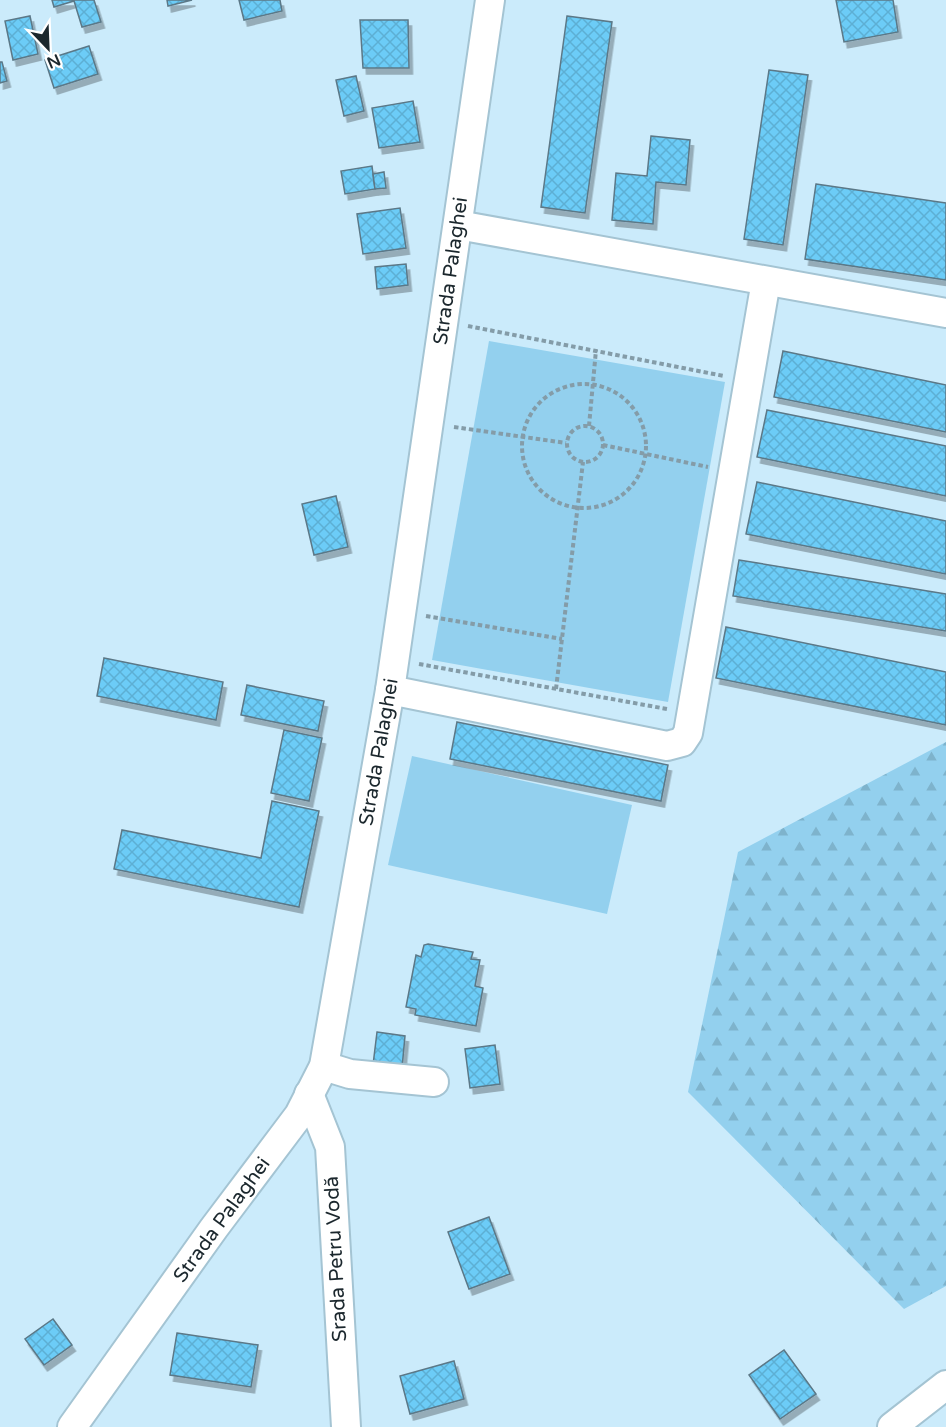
<svg xmlns="http://www.w3.org/2000/svg" width="946" height="1427" font-family="'Varela Round',sans-serif">
	<style>
		.forest { fill: url(#forest-firs) }
		.park { fill: #93d0ee }
		.building { fill: url(#building-cross-hatch); stroke: #5b7887; stroke-width: 1.5; filter: url(#shadow) }
		.lines { fill: none; stroke-linecap: round; stroke-linejoin: round }
		.minor-casing { stroke: #a4c4d3; stroke-width: 32 }
		.path { stroke: #849ca8; stroke-width: 4; stroke-dasharray: 4.5 3; stroke-linecap: butt }
		.minor { stroke: #fff; stroke-width: 28 }
		.labels { text-anchor: middle; dominant-baseline: central; stroke-width: 4.5; stroke-linejoin: round; paint-order: stroke }
		.street-label { font-size: 20px; fill: #1b272d; stroke: #fff }
	</style>
	<defs>
		<pattern id="forest-firs" width="22" height="20" patternUnits="userSpaceOnUse" patternTransform="scale(1.5)"><rect width="22" height="20" fill="#93d0ee"/><path d="M5 1l3.5 6h-7zM16 11l3.5 6h-7z" fill="#7eb3cc"/></pattern>
		<pattern id="building-cross-hatch" width="8" height="8" patternUnits="userSpaceOnUse" patternTransform="scale(1.5)"><rect width="8" height="8" fill="#6cccf7"/><path d="M0 0l8 8M0 8l8-8" fill="none" stroke="#5dafd4"/></pattern>
		<filter id="shadow"><feDropShadow dx="3.5" dy="6" stdDeviation="0" flood-color="#0004"/></filter>
	</defs>
	<rect width="100%" height="100%" fill="#cbebfb"/>
	<!-- forest -->
	<polygon class="forest" points="946,742 946,1286 904,1309 688,1092 738,852"/>
	<!-- park -->
	<g class="park">
		<polygon points="489,341 725,382 668,702 432,660"/>
		<polygon points="412,756 632,805 607,914 388,865"/>
	</g>
	<!-- building -->
	<g class="building">
		<polygon points="52,0 94,0 101,22 82,27 74,1 54,7"/>
		<polygon points="167,0 192,0 168,6"/>
		<polygon points="239,0 280,0 282,11 244,20"/>
		<polygon points="836,0 893,0 898,32 844,42"/>
		<polygon points="30,16 38,54 13,60 5,21"/>
		<polygon points="567,16 612,22 585,213 541,207"/>
		<polygon points="360,20 408,20 409,68 363,68"/>
		<polygon points="89,46 98,74 54,88 45,60"/>
		<polygon points="0,62 2,62 7,81 0,83"/>
		<polygon points="769,70 808,75 783,245 744,239"/>
		<polygon points="356,76 364,111 344,116 336,80"/>
		<polygon points="413,101 420,142 379,148 372,108"/>
		<polygon points="651,136 690,140 686,185 656,182 653,224 612,220 616,173 647,176"/>
		<polygon points="372,166 375,189 345,194 341,171"/>
		<polygon points="384,172 386,188 375,189 373,174"/>
		<polygon points="816,184 946,203 946,280 805,259"/>
		<polygon points="400,208 406,248 363,254 357,214"/>
		<polygon points="406,264 408,285 377,289 375,267"/>
		<polygon points="783,351 946,385 946,432 774,397"/>
		<polygon points="767,410 946,446 946,496 757,457"/>
		<polygon points="757,482 946,521 946,574 746,534"/>
		<polygon points="336,496 348,547 314,555 302,504"/>
		<polygon points="739,560 946,594 946,631 733,596"/>
		<polygon points="726,627 946,672 946,725 716,678"/>
		<polygon points="104,658 223,682 216,720 97,696"/>
		<polygon points="247,685 324,701 318,731 241,715"/>
		<polygon points="457,722 668,765 661,801 450,759"/>
		<polygon points="284,730 322,738 309,801 271,793"/>
		<polygon points="272,801 319,811 299,907 114,869 122,830 261,858"/>
		<polygon points="428,944 473,952 471,959 480,960 475,986 483,988 476,1026 415,1015 416,1009 406,1007 416,955 421,957 424,945"/>
		<polygon points="377,1032 405,1036 402,1068 373,1065"/>
		<polygon points="495,1045 500,1084 470,1088 465,1049"/>
		<polygon points="489,1217 510,1274 469,1289 448,1232"/>
		<polygon points="53,1319 72,1345 44,1365 25,1339"/>
		<polygon points="177,1333 258,1345 251,1387 170,1375"/>
		<polygon points="784,1350 816,1394 780,1419 749,1375"/>
		<polygon points="454,1361 464,1399 410,1414 400,1376"/>
	</g>
	<g class="lines">
		<defs>
			<g id="minor">
				<polyline points="458,225 946,313"/>
				<polyline points="390,690 667,746 682,742 688,733 766,281"/>
				<polyline points="324,1066 350,1074 434,1082"/>
				<polyline points="309,1094 330,1147 346,1427"/>
				<polyline points="72,1427 214,1228 299,1115 324,1066 390,690 490,0"/>
				<polyline points="892,1427 946,1385"/>
			</g>
		</defs>
		<!-- minor casing -->
		<use href="#minor" class="minor-casing"/>
		<!-- path -->
		<g class="path">
			<polyline points="468,326 724,376"/>
			<circle cx="584" cy="446" r="62"/>
			<circle cx="585" cy="444" r="18"/>
			<polyline points="589,426 596,350"/>
			<polyline points="454,427 566,443"/>
			<polyline points="603,445 708,467"/>
			<polyline points="426,616 562,639"/>
			<polyline points="419,664 667,709"/>
			<polyline points="556,689 583,462"/>
		</g>
		<!-- minor -->
		<use href="#minor" class="minor"/>
	</g>
	<g class="labels">
		<!-- street labels -->
		<g class="street-label">
			<text transform="translate(451 271) rotate(-82)">Strada Palaghei</text>
			<text transform="translate(379 752) rotate(-80)">Strada Palaghei</text>
			<text transform="translate(222 1220) rotate(-54)">Strada Palaghei</text>
			<text transform="translate(336 1259) rotate(-93)">Srada Petru Vodă</text>
		</g>
	</g>
	<!-- north arrow -->
	<g transform="translate(48 48) rotate(157)" stroke="#ffffff" stroke-width="4.5" paint-order="stroke">
	<path d="M0-4.5L10 22L0 15L-10 22Z" fill="#1b272d"/>
	<text y="-9" font-size="16" font-weight="bold" text-anchor="middle" fill="#1b272d">N</text>
	</g>
</svg>
